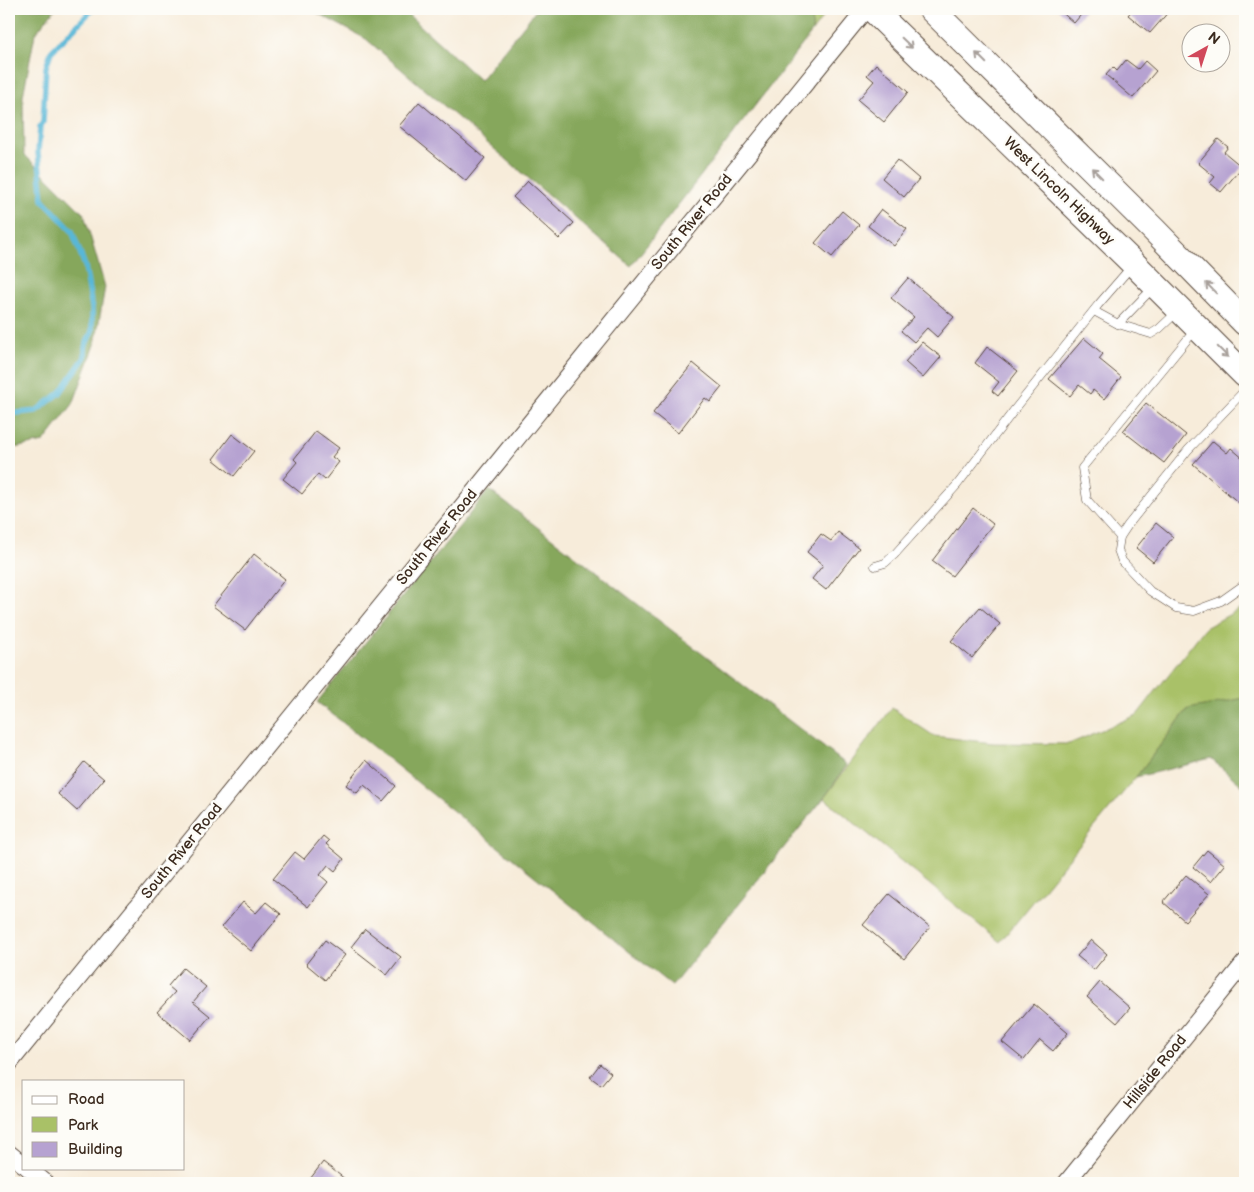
<svg xmlns="http://www.w3.org/2000/svg" width="1254" height="1192" font-family="'Balsamiq Sans',sans-serif">
	<style>
		.green { fill: #a9c167; stroke: #727642 }
		.forest { fill: #86a75c; stroke: #60683d }
		.lines { fill: none; stroke-linecap: round; stroke-linejoin: round }
		.stream { stroke: #58b7d7; stroke-width: 5.5 }
		.building { fill: #b6a2d1 }
		.service-casing { stroke: #57473a; stroke-width: 9 }
		.minor-casing { stroke: #57473a; stroke-width: 18 }
		.primary-casing { stroke: #57473a; stroke-width: 27 }
		.service { stroke: #fff; stroke-width: 8 }
		.minor { stroke: #fff; stroke-width: 16 }
		.primary { stroke: #fff; stroke-width: 25 }
		.oneway { stroke: #a79f9a }
		.labels { text-anchor: middle; dominant-baseline: central; stroke-width: 5; stroke-linejoin: round; paint-order: stroke }
		.street-label { font-size: 15px; fill: #3b2a1e; stroke: #fdfcf7 }
	</style>
	<rect width="100%" height="100%" fill="#fdfcf7"/>
	<filter id="ink" filterUnits="userSpaceOnUse"><feTurbulence type="fractalNoise" baseFrequency=".02" numOctaves="2"/><feDisplacementMap in="SourceGraphic" scale="10" xChannelSelector="R" yChannelSelector="G"/><feConvolveMatrix kernelMatrix="1 2 1 2 8 2 1 2 1" color-interpolation-filters="sRGB"/></filter>
	<filter id="wash" filterUnits="userSpaceOnUse"><feTurbulence type="fractalNoise" baseFrequency=".0096" numOctaves="4" result="noise"/><feDisplacementMap in="SourceGraphic" scale="20" xChannelSelector="R" yChannelSelector="G"/><feGaussianBlur stdDeviation="1.12" result="paint"/><feColorMatrix in="noise" values="0 0 0 0 0 0 0 0 0 0 0 0 0 0 0 0 0 1.4 0 .05"/><feComposite in="paint" operator="in"/></filter>
	<g filter="url(#wash)">
		<rect width="100%" height="100%" fill="#f7ecda"/>
		<!-- green -->
		<g class="green">
			<polygon points="813,9 827,9 827,11 812,32"/>
			<polygon points="1245,606 1245,698 1187,710 1136,777 1000,942 824,798 892,708 934,736 993,743 1069,744 1137,715 1205,628"/>
		</g>
		<!-- forest -->
		<g class="forest">
			<polygon points="9,9 55,9 35,34 23,96 24,154 84,214 105,287 95,345 73,404 44,442 9,449"/>
			<polygon points="312,9 402,9 480,80 537,9 813,9 813,10 812,32 631,266 366,39 319,14"/>
			<polygon points="489,490 847,765 824,798 672,986 317,702"/>
			<polygon points="1245,698 1245,788 1211,759 1136,777 1188,709"/>
		</g>
		<g class="lines">
			<!-- stream -->
			<polyline class="stream" points="9,414 36,411 60,393 85,357 85,347 92,331 92,308 85,266 72,231 43,200 38,152 40,127 43,122 46,67 51,52 91,11 94,9"/>
		</g>
		<g id="blocks">
			<!-- building -->
			<g class="building">
				<polygon points="1058,9 1086,9 1074,23"/>
				<polygon points="1133,9 1171,9 1150,33 1128,15"/>
				<polygon points="1126,60 1138,69 1145,61 1156,71 1133,98 1106,75 1113,67 1117,71"/>
				<polygon points="876,64 908,92 884,122 858,100 874,81 867,75"/>
				<polygon points="419,102 485,158 466,181 399,126"/>
				<polygon points="1218,139 1228,147 1224,152 1242,167 1221,192 1210,183 1215,177 1198,163"/>
				<polygon points="897,160 919,179 904,197 882,178"/>
				<polygon points="528,181 574,223 559,239 513,197"/>
				<polygon points="881,209 907,229 894,246 868,226"/>
				<polygon points="842,211 859,225 832,257 815,243"/>
				<polygon points="908,278 954,317 937,337 927,328 914,342 901,331 914,317 891,298"/>
				<polygon points="1084,338 1103,354 1099,359 1121,377 1104,399 1093,390 1090,394 1079,385 1070,396 1049,379"/>
				<polygon points="922,342 941,357 923,378 905,362"/>
				<polygon points="987,347 1018,371 998,396 992,391 999,382 975,363"/>
				<polygon points="693,363 722,387 710,402 705,398 678,433 653,413"/>
				<polygon points="1146,403 1186,435 1164,463 1123,431"/>
				<polygon points="316,431 339,448 332,457 339,462 325,480 318,474 302,494 283,479 297,462 294,459"/>
				<polygon points="232,434 254,451 234,476 213,459"/>
				<polygon points="1213,441 1227,453 1231,448 1245,460 1245,498 1240,504 1193,464"/>
				<polygon points="973,508 993,524 952,576 932,561"/>
				<polygon points="1156,523 1173,537 1153,562 1136,548"/>
				<polygon points="838,532 859,548 826,590 812,579 823,565 807,552 821,534 831,541"/>
				<polygon points="254,554 285,579 245,630 213,606"/>
				<polygon points="980,607 1000,624 972,658 951,641"/>
				<polygon points="366,760 396,786 383,801 364,785 357,793 346,785"/>
				<polygon points="84,762 104,779 77,811 58,794"/>
				<polygon points="323,836 329,841 326,844 344,859 335,871 328,865 320,875 328,882 308,907 273,879 295,852 304,859"/>
				<polygon points="1207,850 1225,865 1211,882 1193,867"/>
				<polygon points="1186,875 1209,894 1185,921 1163,902"/>
				<polygon points="889,894 930,927 904,959 863,925"/>
				<polygon points="243,902 256,913 266,902 281,914 251,951 222,927"/>
				<polygon points="365,929 401,957 387,975 351,947"/>
				<polygon points="325,940 345,955 325,980 306,964"/>
				<polygon points="1091,940 1107,954 1094,970 1077,956"/>
				<polygon points="183,968 206,987 193,1002 210,1016 190,1040 157,1012 175,992 168,986"/>
				<polygon points="1100,982 1130,1008 1117,1023 1087,997"/>
				<polygon points="1034,1004 1068,1033 1053,1051 1040,1040 1024,1060 1002,1042"/>
				<polygon points="600,1064 611,1073 601,1085 590,1077"/>
				<polygon points="323,1162 350,1183 307,1183"/>
			</g>
		</g>
	</g>
	<g filter="url(#ink)">
		<use href="#blocks" fill-opacity="0" stroke="#57473a" stroke-width="1"/>
		<g class="lines">
			<defs>
				<g id="service">
					<polyline points="1094,311 1118,324 1151,334 1159,329 1177,312"/>
					<polyline points="1118,324 1153,288"/>
					<polyline points="1245,390 1188,450 1128,525 1120,537 1118,550 1122,561 1150,591 1176,608 1194,611 1221,601 1245,584"/>
					<polyline points="1120,537 1087,500 1082,468 1195,330"/>
					<polyline points="875,566 885,563 894,555 957,485 1015,409 1098,305 1131,267"/>
				</g>
				<g id="minor">
					<polyline points="9,1064 866,9"/>
					<polyline points="9,1153 24,1165"/>
					<polyline points="28,1168 46,1183"/>
					<polyline points="1066,1183 1245,962"/>
				</g>
				<g id="primary">
					<polyline points="872,9 1134,264 1245,375"/>
					<polyline points="931,9 1154,230 1245,323"/>
				</g>
			</defs>
			<!-- service casing -->
			<use href="#service" class="service-casing"/>
			<!-- minor casing -->
			<use href="#minor" class="minor-casing"/>
			<!-- primary casing -->
			<use href="#primary" class="primary-casing"/>
			<!-- service -->
			<use href="#service" class="service"/>
			<!-- minor -->
			<use href="#minor" class="minor"/>
			<!-- primary -->
			<use href="#primary" class="primary"/>
		</g>
		<!-- one-way arrows -->
		<defs><path id="oneway-shaft" d="M-6 0H5M1.5-3L5.5 0L1.5 3" fill="none" stroke-width="1.6" stroke-linecap="round" stroke-linejoin="round" transform="scale(1.25)"/></defs>
		<g class="oneway">
			<use href="#oneway-shaft" transform="translate(907 43) rotate(44)"/>
			<use href="#oneway-shaft" transform="translate(981 58) rotate(-135)"/>
			<use href="#oneway-shaft" transform="translate(1097 173) rotate(-135)"/>
			<use href="#oneway-shaft" transform="translate(1211 288) rotate(-134)"/>
			<use href="#oneway-shaft" transform="translate(1223 352) rotate(45)"/>
		</g>
	</g>
	<g class="labels">
		<!-- street labels -->
		<g class="street-label">
			<text transform="translate(1059 191) rotate(44)">West Lincoln Highway</text>
			<text transform="translate(692 222) rotate(-51)">South River Road</text>
			<text transform="translate(437 537) rotate(-51)">South River Road</text>
			<text transform="translate(182 851) rotate(-51)">South River Road</text>
			<text transform="translate(1155 1072) rotate(-51)">Hillside Road</text>
		</g>
	</g>
	<!-- margin -->
	<rect width="1254" height="1192" fill="none" stroke="#fdfcf7" stroke-width="30"/>
	<!-- legend -->
	<rect x="22" y="1080" width="162" height="90" fill="#fdfcf7" stroke="#afa8a0"/>
	<rect x="32" y="1096" width="25" height="8" fill="#ffffff" stroke="#afa8a0"/>
	<text x="68" y="1104" font-size="15" fill="#3b2a1e">Road</text>
	<rect x="32" y="1117" width="25" height="15" fill="#a9c167" stroke="#afa8a0"/>
	<text x="68" y="1130" font-size="15" fill="#3b2a1e">Park</text>
	<rect x="32" y="1142" width="25" height="15" fill="#b6a2d1" stroke="#afa8a0"/>
	<text x="68" y="1154" font-size="15" fill="#3b2a1e">Building</text>
	<!-- north arrow -->
	<g transform="translate(1206 48) rotate(39)"><circle r="24" fill="#fdfcf7" stroke="#afa8a0"/>
	<path d="M0-4L9 19L0 12L-9 19Z" fill="#d1495b"/>
	<text y="-8" font-size="14" font-weight="bold" text-anchor="middle" fill="#3b2a1e">N</text>
	</g>
</svg>
